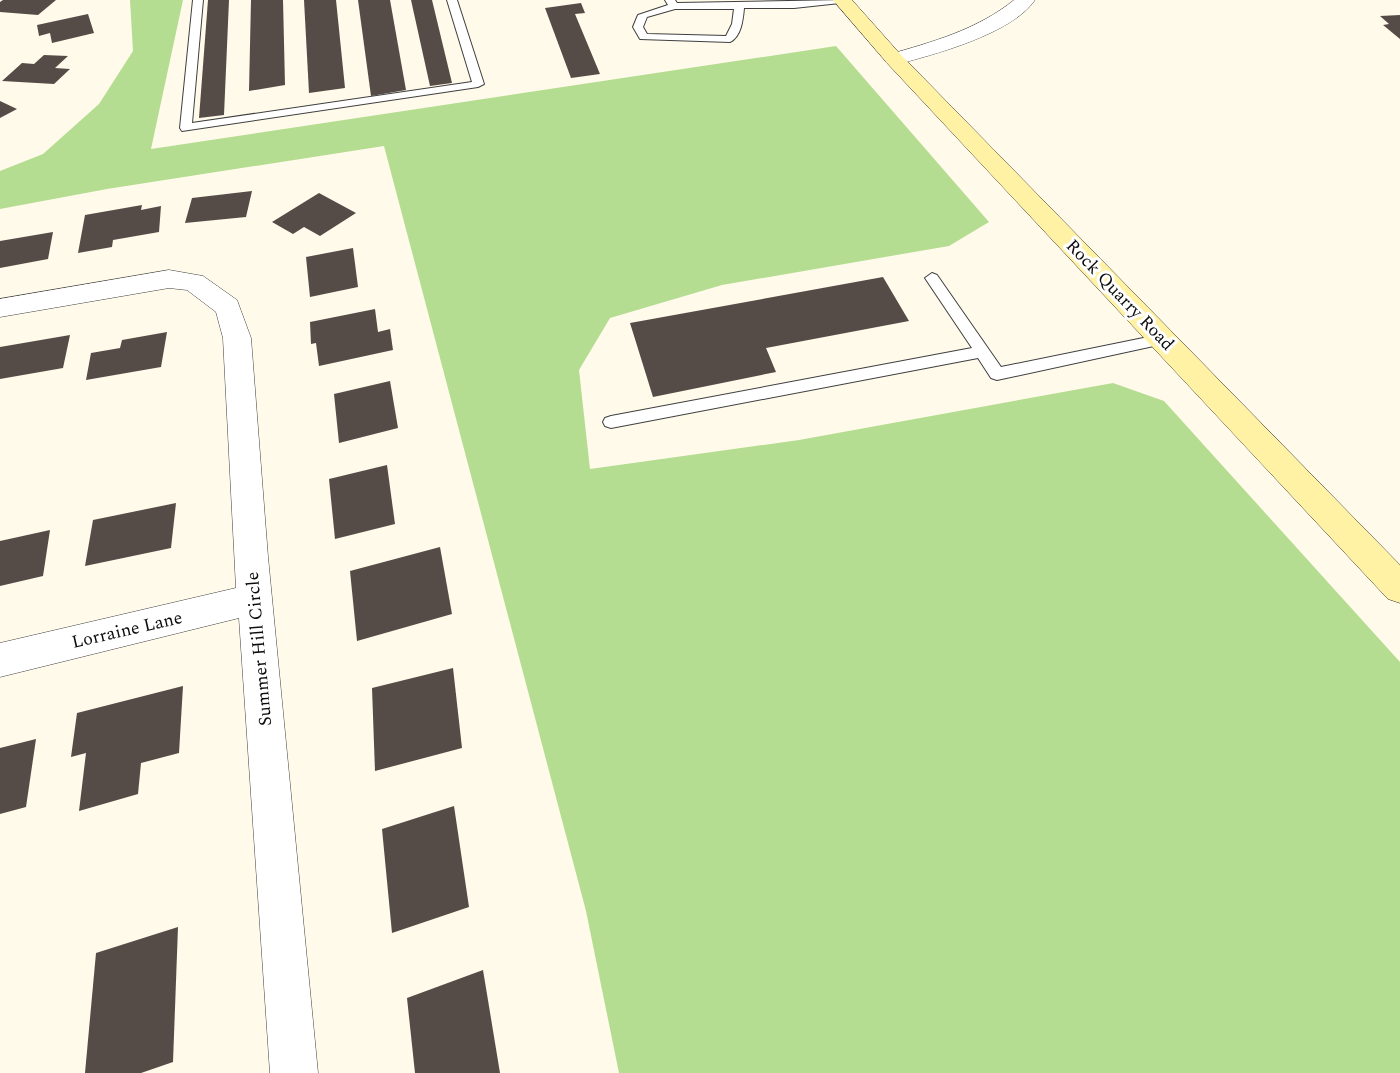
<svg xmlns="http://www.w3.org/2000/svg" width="1400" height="1073" font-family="Spectral,serif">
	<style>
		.forest { fill: #b5dd91 }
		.building { fill: #554c48 }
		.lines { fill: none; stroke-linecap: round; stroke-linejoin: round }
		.lane-casing { stroke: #3f3f3f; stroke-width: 2 }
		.street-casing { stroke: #3f3f3f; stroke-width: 1 }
		.secondary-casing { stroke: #2e2e2e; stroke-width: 1 }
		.lane { fill: #fff; fill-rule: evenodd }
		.street { fill: #fff; fill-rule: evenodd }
		.secondary { fill: #fff2a5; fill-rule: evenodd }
		.labels { text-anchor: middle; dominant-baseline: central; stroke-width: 6; stroke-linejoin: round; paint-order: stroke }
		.street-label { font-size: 18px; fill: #0c0c0c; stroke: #fff }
	</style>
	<rect width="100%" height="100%" fill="#fffaea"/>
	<!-- forest -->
	<polygon class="forest" points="130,0 183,0 151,149 836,46 989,222 949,246 722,285 610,318 579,370 590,469 799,440 1113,383 1164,401 1400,662 1400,1073 619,1073 586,911 384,146 107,189 0,209 0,171 43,154 99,104 133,51"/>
	<!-- building -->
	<g class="building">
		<polygon points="3,0 56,0 38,15 0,12 0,2"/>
		<polygon points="208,0 229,0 224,115 199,118"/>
		<polygon points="251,0 283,0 285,85 249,91"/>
		<polygon points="304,0 336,0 345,88 309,93"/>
		<polygon points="358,0 390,0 406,90 371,96"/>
		<polygon points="411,0 432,0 452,83 430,86"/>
		<polygon points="581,3 585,13 575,14 600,74 571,78 545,8"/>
		<polygon points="88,14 94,33 52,43 50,33 39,36 37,25"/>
		<polygon points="1400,15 1400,39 1383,25 1389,24 1380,16"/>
		<polygon points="44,55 68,56 55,68 70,69 54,84 2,81 22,63 34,64"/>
		<polygon points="0,101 17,109 0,118"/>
		<polygon points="252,191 246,217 185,223 192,198"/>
		<polygon points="319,193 356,213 320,236 304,227 293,234 272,222"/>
		<polygon points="142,205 141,210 161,206 159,232 113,240 112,247 78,253 85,215"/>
		<polygon points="53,232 48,259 0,268 0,241"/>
		<polygon points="353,248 358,287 310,297 306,257"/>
		<polygon points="883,277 909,321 766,348 776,372 653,397 630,323"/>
		<polygon points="375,309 378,332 390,329 393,350 319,366 316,343 311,344 310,322"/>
		<polygon points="167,332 161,367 86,380 91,353 120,348 122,340"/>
		<polygon points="70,335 63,368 0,379 0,347"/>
		<polygon points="390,381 398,428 339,443 334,394"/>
		<polygon points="387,465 395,524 335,539 329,479"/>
		<polygon points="176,503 171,548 85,566 93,520"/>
		<polygon points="50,530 43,576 0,586 0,541"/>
		<polygon points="440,547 452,614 357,641 350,571"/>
		<polygon points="453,668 462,748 375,771 372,688"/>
		<polygon points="183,686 179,753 141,763 138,794 79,811 86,753 71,757 77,713"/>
		<polygon points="36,739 26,807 0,814 0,748"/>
		<polygon points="454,806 469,907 392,933 382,829"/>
		<polygon points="178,927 173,1062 141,1073 85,1073 96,953"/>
		<polygon points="483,970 500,1073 415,1073 407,998"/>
	</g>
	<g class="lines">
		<defs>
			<g id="lane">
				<polygon points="193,0 203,0 192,123 472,82 447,0 457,0 484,84 478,87 182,131 180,128"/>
				<path d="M665 0H675L677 3 845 0 840 3 794 8H744C743 20 741 37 730 42L640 39 633 27 638 15 668 5ZM675 9H734L732 24 726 36 647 34 643 27 647 17Z"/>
				<polygon points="932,273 937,275 1001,367 1163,334 1168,335 1171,339 1168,343 1163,344 997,380 991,378 978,358 611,428 605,426 603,422 605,418 611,416 972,348 925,278"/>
			</g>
			<g id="street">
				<path d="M1014 0H1035C1012 34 933 55 894 65L887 63 884 59 887 55C932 42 977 30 1014 0Z"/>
				<polygon points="169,270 203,276 237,300 251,338 268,557 318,1073 270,1073 239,618 0,677 0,643 236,588 223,338 216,312 187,290 169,288 0,317 0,299"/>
			</g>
			<polygon id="secondary" points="833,0 852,0 901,55 1400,565 1400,603 1388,599 887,63"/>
		</defs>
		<!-- lane casing -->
		<use href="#lane" class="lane-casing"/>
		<!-- street casing -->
		<use href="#street" class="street-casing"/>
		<!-- secondary casing -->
		<use href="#secondary" class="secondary-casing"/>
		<!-- lane -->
		<use href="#lane" class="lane"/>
		<!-- street -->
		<use href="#street" class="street"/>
		<!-- secondary -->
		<use href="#secondary" class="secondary"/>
	</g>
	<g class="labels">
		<!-- street labels -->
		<g class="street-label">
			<text transform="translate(1120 295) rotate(46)">Rock Quarry Road</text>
			<text transform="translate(127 630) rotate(-13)">Lorraine Lane</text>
			<text transform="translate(259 649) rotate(-95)">Summer Hill Circle</text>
		</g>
	</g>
</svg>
